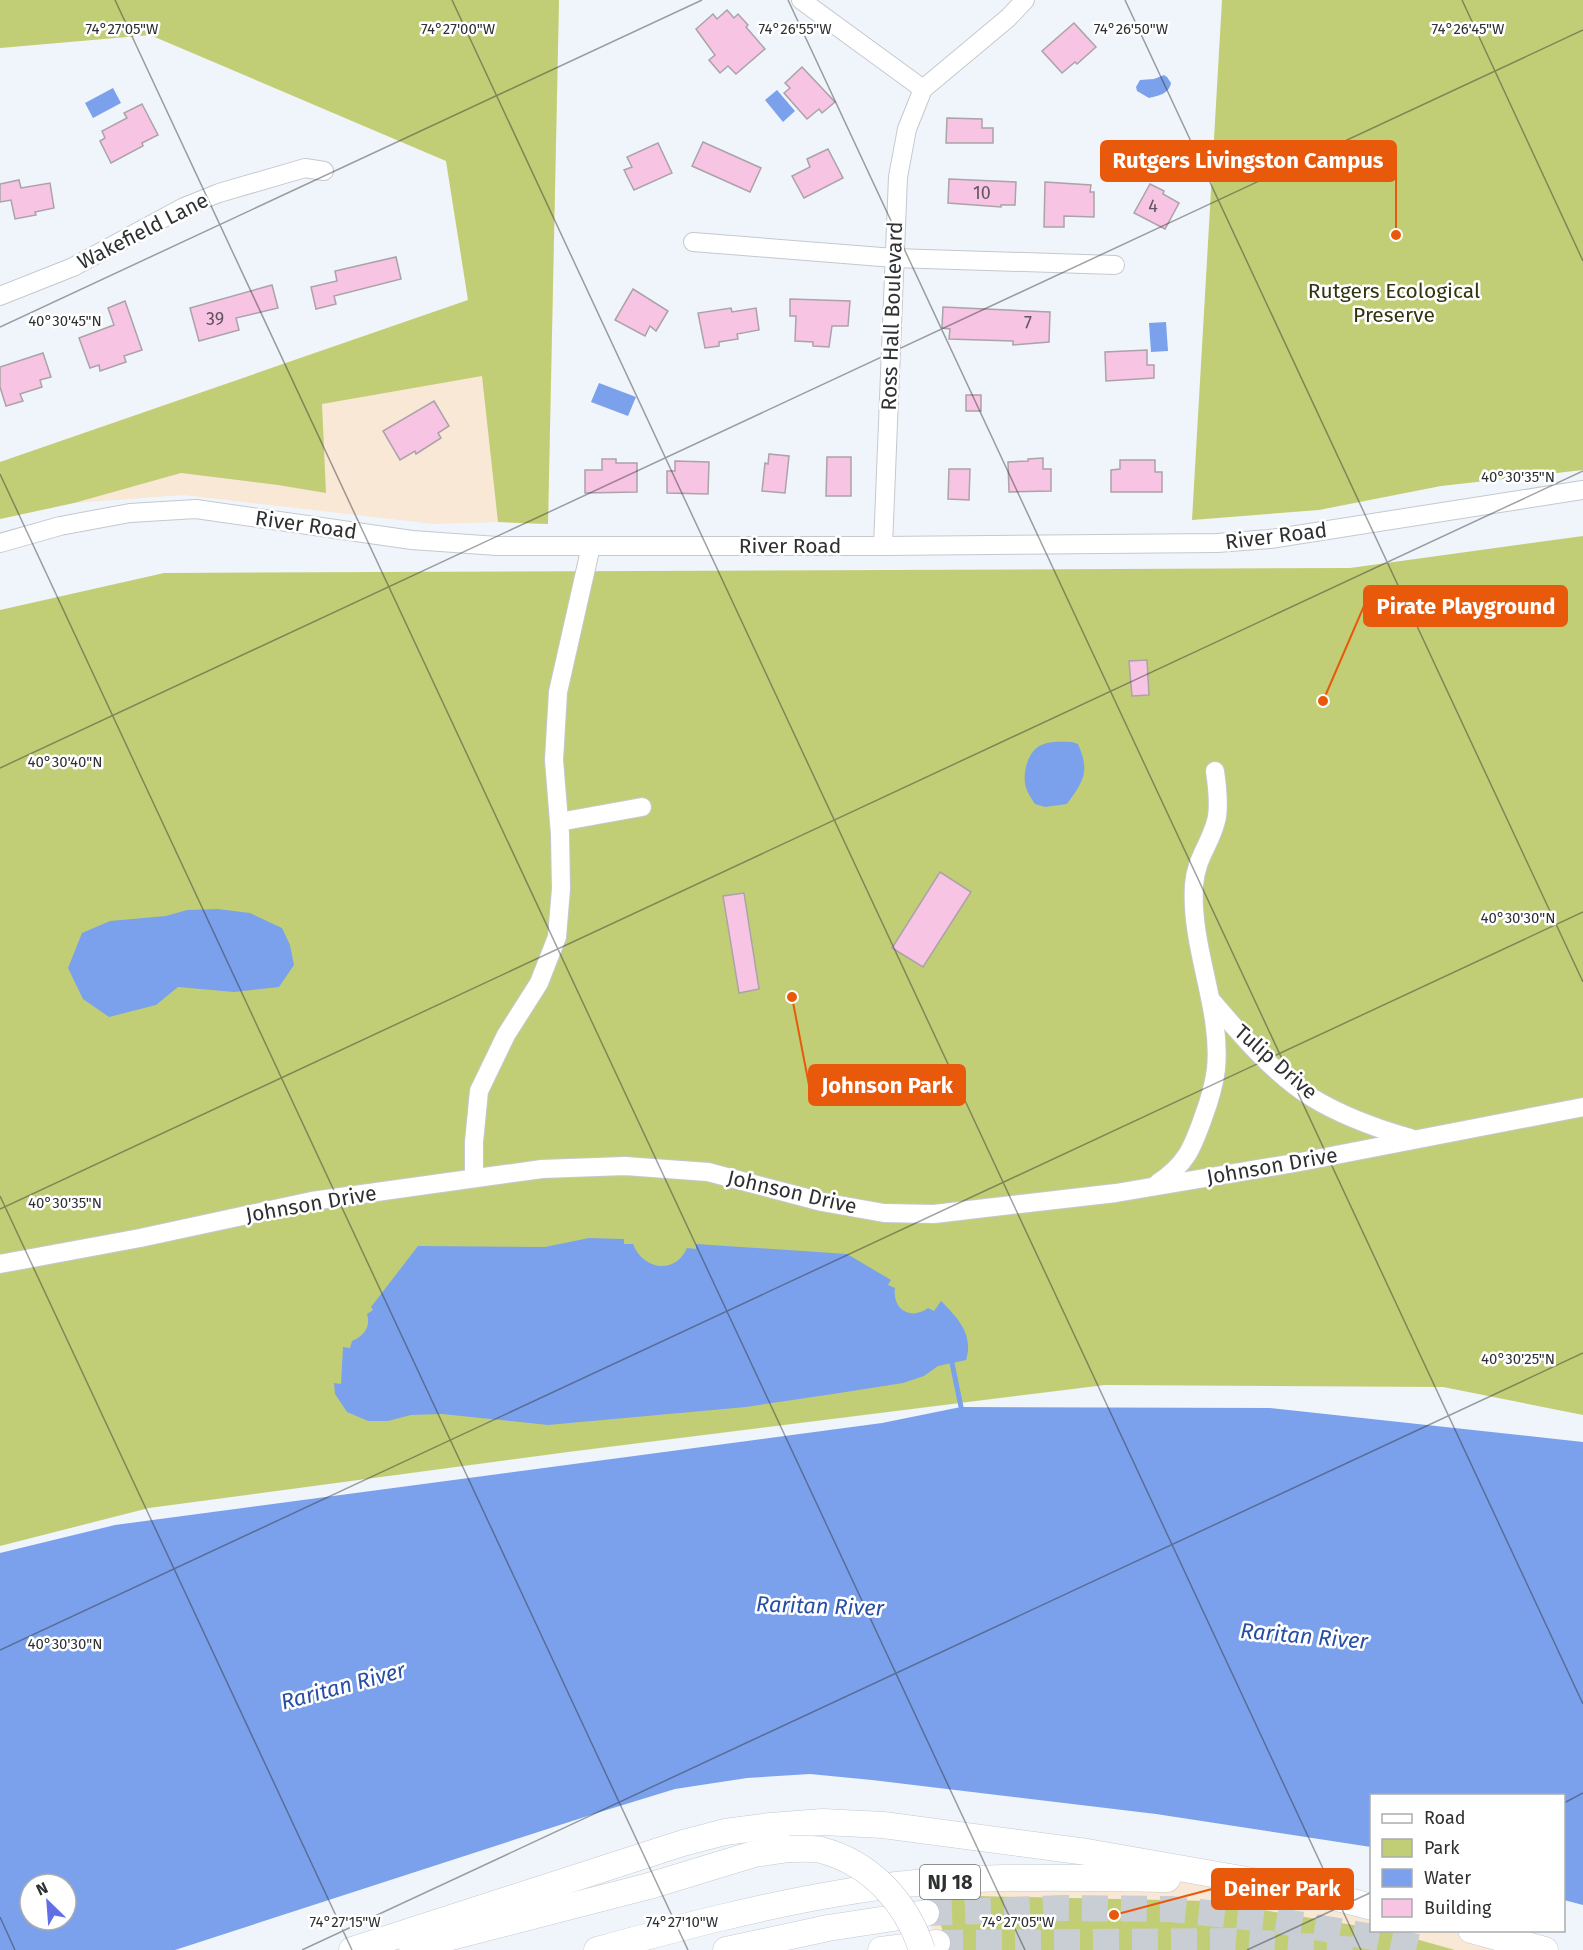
<svg xmlns="http://www.w3.org/2000/svg" width="1583" height="1950" font-family="'Fira Sans',sans-serif">
	<style>
		.education { fill: #f8e8d5 }
		.green { fill: #c2ce76 }
		.water { fill: #7ba1ec; fill-rule: evenodd }
		.lines { fill: none; stroke-linecap: round; stroke-linejoin: round }
		.stream { stroke: #7ba1ec; stroke-width: 5 }
		.building { fill: #f7c4e3; stroke: #aba3a8; stroke-width: 1.5 }
		.highway-tunnel { stroke: #c8ced3; stroke-width: 26; stroke-dasharray: 26 13; stroke-linecap: butt }
		.minor-casing { stroke: #c4c9cf; stroke-width: 20 }
		.highway-casing { stroke: #c4c9cf; stroke-width: 27 }
		.minor { stroke: #fff; stroke-width: 18 }
		.highway { stroke: #fff; stroke-width: 26 }
		.highway-bridge-casing { stroke: #c4c9cf; stroke-width: 27; stroke-linecap: butt }
		.highway-bridge { stroke: #fff; stroke-width: 26 }
		.ticks { fill: none; stroke: #2e3032; stroke-width: 1.5; stroke-opacity: 0.45 }
		.labels { text-anchor: middle; dominant-baseline: central; stroke-width: 5; stroke-linejoin: round; paint-order: stroke }
		.number-label { font-size: 18px; fill: #60555e }
		.shield { fill: #fff; stroke: #6d6e70; stroke-width: 1.5 }
		.shield-label { font-size: 20px; font-weight: bold; fill: #2e3032 }
		.street-label { font-size: 21px; fill: #2e3032; stroke: #fff }
		.park-label { font-size: 21px; fill: #31350e; stroke: #fff }
		.water-label { font-size: 22px; font-style: italic; fill: #264ea5; stroke: #fff }
		.ticks-label { font-size: 15px; text-anchor: middle; fill: #2e3032; stroke: #fff; stroke-width: 5; stroke-linejoin: round; paint-order: stroke }
		.leader { fill: none; stroke: #e8590c; stroke-width: 2 }
		.callout-dot { fill: #e8590c; stroke: #fff; stroke-width: 2 }
		.callout { fill: #e8590c; stroke: #e8590c; stroke-width: 2 }
		.callout-label { font-size: 22px; text-anchor: middle; font-weight: bold; fill: #fff }
	</style>
	<rect width="100%" height="100%" fill="#eff5fb"/>
	<!-- education -->
	<g class="education">
		<polygon points="0,0 559,0 548,524 498,522 434,524 183,495 74,503 0,519 0,462 468,300 446,161 150,35 0,48"/>
		<polygon points="1176,1880 1371,1911 1372,1930 1449,1931 1525,1950 939,1950 916,1883"/>
	</g>
	<!-- green -->
	<g class="green">
		<polygon points="0,0 559,0 548,524 498,522 482,376 322,404 326,493 278,485 181,473 74,503 0,519 0,462 468,300 446,161 150,35 0,48"/>
		<polygon points="1222,0 1583,0 1583,470 1441,486 1319,510 1192,520"/>
		<polygon points="1583,536 1583,1415 1443,1387 1105,1385 568,1452 149,1508 0,1546 0,610 164,573 1350,568"/>
		<polygon points="931,1895 1209,1901 1371,1928 1372,1930 1387,1931 1455,1950 949,1950"/>
	</g>
	<!-- water -->
	<g class="water">
		<path d="M1164 75 1167 77 1171 83C1169 94 1158 96 1149 98L1137 91 1136 87 1140 80 1154 79Z"/>
		<polygon points="113,88 121,103 93,118 85,103"/>
		<polygon points="777,90 795,111 783,122 765,100"/>
		<polygon points="1166,322 1168,351 1151,352 1149,323"/>
		<polygon points="599,383 636,397 628,416 591,402"/>
		<path d="M1072 742 1078 744C1090 771 1084 781 1067 804L1045 807 1035 804C1031 798 1026 791 1025 783 1023 770 1029 748 1044 744 1052 741 1063 742 1072 742Z"/>
		<polygon points="218,909 250,913 282,928 290,945 294,965 279,987 234,992 178,987 156,1005 109,1017 83,999 68,968 82,933 110,921 166,916 187,910"/>
		<path d="M589 1238 624 1239V1244H633C643 1270 675 1275 687 1248L696 1249V1244L847 1254 891 1280 888 1285 895 1288C892 1309 910 1321 928 1308L934 1311 941 1301C958 1318 974 1335 966 1360L938 1366 924 1376 903 1383 833 1394 746 1407 548 1425 442 1414 411 1415 388 1421H368L347 1412 335 1394 334 1383 341 1384 343 1347 350 1348 352 1341C364 1336 371 1327 367 1314L373 1310 371 1307 418 1246 545 1247Z"/>
		<path d="M961 1407 1270 1408 1583 1442V1905L1564 1900V1796H1372L1371 1847 1156 1814 872 1780 810 1774 747 1778 675 1789 600 1812 175 1950H0V1553L115 1525 882 1423ZM30 1884H66V1920H30Z"/>
	</g>
	<g class="lines">
		<!-- stream -->
		<polyline class="stream" points="952,1363 961,1407"/>
	</g>
	<!-- building -->
	<g class="building">
		<polygon points="727,10 734,18 738,14 748,25 746,27 765,49 736,74 728,66 720,73 709,60 715,55 696,29 713,14 717,19"/>
		<polygon points="1074,23 1096,47 1077,64 1075,62 1062,73 1042,51"/>
		<polygon points="802,67 835,102 822,113 819,109 807,119 784,93 790,88 785,83"/>
		<polygon points="142,104 158,135 142,143 143,146 111,163 100,141 105,138 102,131 127,118 124,113"/>
		<polygon points="947,118 982,119 982,128 993,128 993,143 946,143"/>
		<polygon points="703,142 761,168 750,192 692,166"/>
		<polygon points="658,143 672,173 634,190 624,170 632,167 627,157"/>
		<polygon points="828,149 843,178 804,198 792,176 810,167 807,159"/>
		<polygon points="949,179 1016,182 1015,205 1001,205 1001,207 948,203"/>
		<polygon points="19,180 21,188 50,183 54,208 35,212 36,215 15,219 11,200 0,202 0,184"/>
		<polygon points="1045,182 1091,185 1090,192 1094,192 1094,217 1064,216 1064,227 1044,227"/>
		<polygon points="1150,184 1164,191 1163,194 1179,203 1165,229 1134,213"/>
		<polygon points="396,257 401,279 334,296 336,304 316,309 311,287 337,281 335,271"/>
		<polygon points="272,285 278,308 236,318 239,330 199,341 190,308"/>
		<polygon points="633,289 668,311 656,331 650,326 645,336 615,320"/>
		<polygon points="790,299 850,301 848,326 832,326 829,347 813,346 813,342 795,341 796,316 790,316"/>
		<polygon points="125,301 142,350 124,356 126,362 100,371 99,365 90,368 79,338 114,325 108,308"/>
		<polygon points="943,307 1050,312 1049,342 1013,345 1013,341 949,339 950,329 942,328"/>
		<polygon points="731,308 732,312 756,308 759,330 737,334 738,339 719,342 719,346 705,348 698,313"/>
		<polygon points="1147,350 1147,365 1154,365 1154,378 1106,381 1105,352"/>
		<polygon points="43,353 51,377 40,380 42,387 20,394 23,401 6,406 0,387 0,367"/>
		<rect x="966" y="395" width="15" height="16"/>
		<polygon points="434,401 449,426 438,433 441,438 416,454 415,451 400,460 383,431"/>
		<polygon points="769,454 789,456 785,493 762,491 765,463 768,464"/>
		<polygon points="827,457 851,457 851,496 826,496"/>
		<polygon points="1043,458 1043,469 1051,469 1051,491 1009,492 1008,462 1028,461 1028,459"/>
		<polygon points="602,459 616,459 616,463 637,463 637,492 585,493 585,470 602,470"/>
		<polygon points="1120,460 1155,460 1155,472 1162,472 1162,492 1111,492 1111,470 1120,469"/>
		<polygon points="675,461 709,462 708,494 667,493 667,471 675,471"/>
		<polygon points="949,469 970,469 969,500 948,499"/>
		<polygon points="1147,660 1149,695 1132,696 1129,661"/>
		<polygon points="940,872 971,892 923,967 892,948"/>
		<polygon points="744,893 759,989 739,993 723,896"/>
	</g>
	<g class="lines">
		<!-- highway-tunnel -->
		<g class="highway-tunnel">
			<polyline points="926,1913 1064,1908 1170,1909 1274,1920 1379,1938 1429,1950"/>
			<polyline points="937,1943 1235,1941 1356,1950"/>
		</g>
		<defs>
			<g id="minor">
				<polyline points="801,0 923,89"/>
				<polyline points="693,242 894,258 1115,265"/>
				<polyline points="0,296 73,267 184,207 219,193 305,168 324,171"/>
				<polyline points="0,543 60,526 130,513 196,509 412,540 497,546 883,546 1217,543 1270,539 1583,490"/>
				<polyline points="883,546 898,177 907,129 923,89 1008,18 1025,0"/>
				<polyline points="559,822 642,807"/>
				<path d="M1211 1000C1241 1035 1272 1072 1311 1097 1342 1116 1375 1128 1410 1138"/>
				<polyline points="474,1178 474,1142 479,1091 506,1035 539,983 557,937 561,889 560,834 554,760 558,692 591,546"/>
				<path d="M1158 1183C1186 1164 1192 1149 1203 1118 1209 1102 1214 1086 1216 1069 1222 1008 1190 948 1194 885 1196 858 1210 845 1216 821 1220 807 1217 785 1215 771"/>
				<polyline points="0,1264 140,1238 312,1201 542,1169 625,1166 708,1172 822,1202 884,1213 934,1214 1116,1193 1300,1162 1583,1107"/>
			</g>
			<g id="highway">
				<polyline points="1471,1930 1545,1950"/>
				<polyline points="412,1947 649,1886 754,1854 789,1849"/>
				<polyline points="352,1950 683,1843 725,1832 770,1826 823,1822 883,1825 1087,1852 1310,1891 1372,1907"/>
				<path d="M597 1950C678 1928 757 1907 840 1893 948 1874 1058 1877 1167 1879"/>
				<polyline points="726,1950 828,1928 926,1913"/>
				<polyline points="881,1950 937,1943"/>
			</g>
		</defs>
		<!-- minor casing -->
		<use href="#minor" class="minor-casing"/>
		<!-- highway casing -->
		<use href="#highway" class="highway-casing"/>
		<!-- minor -->
		<use href="#minor" class="minor"/>
		<!-- highway -->
		<use href="#highway" class="highway"/>
		<defs>
			<path id="highway-bridge" d="M789 1849C799 1849 812 1848 821 1850 871 1863 907 1903 922 1950"/>
		</defs>
		<!-- highway-bridge casing -->
		<use href="#highway-bridge" class="highway-bridge-casing"/>
		<!-- highway-bridge -->
		<use href="#highway-bridge" class="highway-bridge"/>
	</g>
	<!-- ticks -->
	<path class="ticks" d="M115 0 1025 1950M452 0 1361 1950M788 0 1583 1704M1125 0 1583 982M1462 0 1583 261M0 327 702 0M0 474 688 1950M0 768 1583 30M0 1196 352 1950M0 1209 1583 471M0 1650 1583 912M1564 1803 1583 1793M0 1917 15 1950M302 1950 1583 1353M1247 1950 1372 1892"/>
	<g class="labels">
		<!-- number labels -->
		<g class="number-label">
			<text x="982" y="193">10</text>
			<text x="1153" y="206">4</text>
			<text x="215" y="319">39</text>
			<text x="1028" y="323">7</text>
		</g>
		<!-- shield labels -->
		<rect class="shield" x="920" y="1865" width="60" height="34" rx="4.5"/>
		<g class="shield-label">
			<text x="950" y="1882">NJ 18</text>
		</g>
		<!-- street labels -->
		<g class="street-label">
			<text transform="translate(143 231) rotate(-27)">Wakefield Lane</text>
			<text transform="translate(892 316) rotate(-88)">Ross Hall Boulevard</text>
			<text transform="translate(306 525) rotate(8)">River Road</text>
			<text transform="translate(1276 536) rotate(-7)">River Road</text>
			<text x="790" y="546">River Road</text>
			<text transform="translate(1276 1062) rotate(41)">Tulip Drive</text>
			<text transform="translate(1272 1166) rotate(-10)">Johnson Drive</text>
			<text transform="translate(792 1192) rotate(13)">Johnson Drive</text>
			<text transform="translate(311 1204) rotate(-10)">Johnson Drive</text>
		</g>
		<!-- park labels -->
		<g class="park-label">
			<text x="1394" y="291">Rutgers Ecological<tspan x="1394" dy="24">Preserve</tspan></text>
		</g>
		<!-- water labels -->
		<g class="water-label">
			<text transform="translate(820 1606) rotate(2)">Raritan River</text>
			<text transform="translate(1304 1636) rotate(5)">Raritan River</text>
			<text transform="translate(343 1686) rotate(-15)">Raritan River</text>
		</g>
	</g>
	<g class="ticks-label">
		<text x="122" y="34">74°27'05"W</text>
		<text x="458" y="34">74°27'00"W</text>
		<text x="795" y="34">74°26'55"W</text>
		<text x="1131" y="34">74°26'50"W</text>
		<text x="1468" y="34">74°26'45"W</text>
		<text x="65" y="326">40°30'45"N</text>
		<text x="1518" y="482">40°30'35"N</text>
		<text x="65" y="767">40°30'40"N</text>
		<text x="1518" y="923">40°30'30"N</text>
		<text x="65" y="1208">40°30'35"N</text>
		<text x="1518" y="1364">40°30'25"N</text>
		<text x="65" y="1649">40°30'30"N</text>
		<text x="345" y="1927">74°27'15"W</text>
		<text x="682" y="1927">74°27'10"W</text>
		<text x="1018" y="1927">74°27'05"W</text>
	</g>
	<!-- callouts -->
	<path class="leader" d="M1396 235L1396 161M1323 701L1364 606M792 997L809 1085M1114 1915L1212 1889"/>
	<g class="callout-dot">
		<circle cx="1396" cy="235" r="6"/>
		<circle cx="1323" cy="701" r="6"/>
		<circle cx="792" cy="997" r="6"/>
		<circle cx="1114" cy="1915" r="6"/>
	</g>
	<g class="callout">
		<rect x="1101" y="141" width="295" height="40" rx="6"/>
		<rect x="1364" y="586" width="203" height="40" rx="6"/>
		<rect x="809" y="1065" width="156" height="40" rx="6"/>
		<rect x="1212" y="1869" width="141" height="40" rx="6"/>
	</g>
	<g class="callout-label">
		<text x="1248" y="168">Rutgers Livingston Campus</text>
		<text x="1466" y="614">Pirate Playground</text>
		<text x="887" y="1093">Johnson Park</text>
		<text x="1282" y="1896">Deiner Park</text>
	</g>
	<!-- legend -->
	<rect x="1370" y="1794" width="195" height="138" fill="#ffffff" stroke="#abacad" stroke-width="1.5"/>
	<rect x="1382" y="1814" width="30" height="9" fill="#ffffff" stroke="#abacad" stroke-width="1.5"/>
	<text x="1424" y="1824" font-size="18" fill="#2e3032">Road</text>
	<rect x="1382" y="1839" width="30" height="18" fill="#c2ce76" stroke="#abacad" stroke-width="1.5"/>
	<text x="1424" y="1854" font-size="18" fill="#2e3032">Park</text>
	<rect x="1382" y="1869" width="30" height="18" fill="#7ba1ec" stroke="#abacad" stroke-width="1.5"/>
	<text x="1424" y="1884" font-size="18" fill="#2e3032">Water</text>
	<rect x="1382" y="1899" width="30" height="18" fill="#f7c4e3" stroke="#abacad" stroke-width="1.5"/>
	<text x="1424" y="1914" font-size="18" fill="#2e3032">Building</text>
	<!-- north arrow -->
	<g transform="translate(48 1902) rotate(335)"><circle r="28" fill="#ffffff" stroke="#abacad" stroke-width="1.5"/>
	<path d="M0-4.5L10 22L0 15L-10 22Z" fill="#616ee6"/>
	<text y="-9" font-size="16" font-weight="bold" text-anchor="middle" fill="#2e3032">N</text>
	</g>
</svg>
